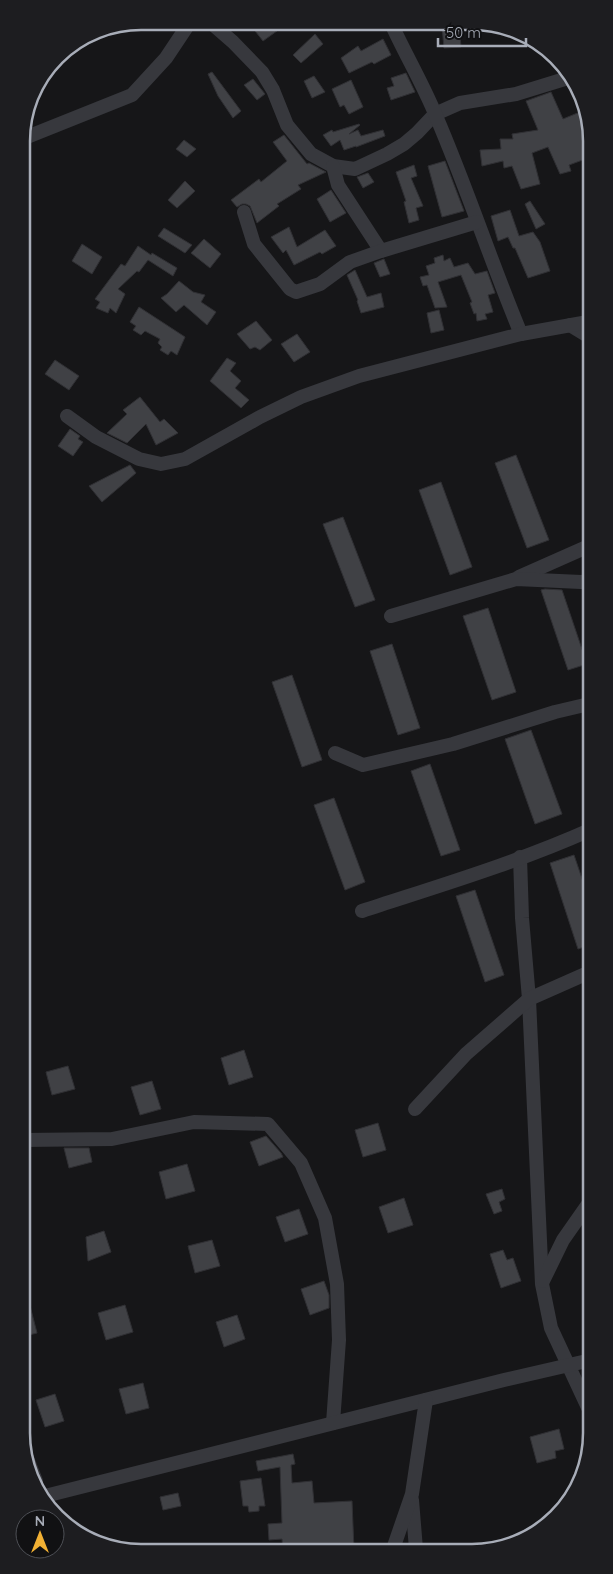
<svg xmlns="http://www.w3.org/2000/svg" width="613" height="1574" font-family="Quicksand,sans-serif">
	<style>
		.building { fill: #404145; stroke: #303034 }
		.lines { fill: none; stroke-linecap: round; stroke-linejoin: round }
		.street { stroke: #37383d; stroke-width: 14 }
		.rim { fill: none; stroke: #a8adb8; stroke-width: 2.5 }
	</style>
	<rect width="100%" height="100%" fill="#161618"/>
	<!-- building -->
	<g class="building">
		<polygon points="248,22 278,22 281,28 263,41"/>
		<polygon points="459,25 461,47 444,48 442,26"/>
		<polygon points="315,34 323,44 301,63 293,55"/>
		<polygon points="383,39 391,55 374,64 372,62 349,73 341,58 358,46 361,51"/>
		<polygon points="212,72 241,111 233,118 218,96 208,74"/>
		<polygon points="406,73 415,92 391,100 387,88 394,86 391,78"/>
		<polygon points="314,76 325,92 312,98 304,81"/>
		<polygon points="253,79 265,94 257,100 244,85"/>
		<polygon points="351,80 363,107 349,114 344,105 340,107 332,89"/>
		<polygon points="551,92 563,119 580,112 587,127 582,129 588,147 588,158 569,165 571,171 560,174 548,147 532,153 540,184 521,189 512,166 504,168 503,161 482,166 480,150 501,149 500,139 513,139 512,134 538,130 526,101"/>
		<polygon points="359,124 360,125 349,134 358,130 361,136 383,130 385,136 356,147 356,146 344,150 340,140 331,146 323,135 332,130 333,132"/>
		<polygon points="284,135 307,164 309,163 326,172 298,185 301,189 277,204 279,206 257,223 250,206 246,204 242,204 237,207 231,200 259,179 261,182 287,161 273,142"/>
		<polygon points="184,140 196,149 187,157 176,149"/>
		<polygon points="445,161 464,211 442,217 428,166"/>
		<polygon points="414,165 417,176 411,178 423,206 416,208 419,220 409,223 404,202 406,201 396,172"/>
		<polygon points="368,173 374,182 363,188 357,177"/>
		<polygon points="185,181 195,191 177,208 168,200"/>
		<polygon points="331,190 346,213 330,222 317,199"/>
		<polygon points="530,201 545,224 536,229 525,204"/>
		<polygon points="510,210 519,236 533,232 540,242 550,271 528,278 515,248 513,248 508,237 498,241 491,216"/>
		<polygon points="289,227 297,247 325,230 336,246 322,254 320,252 294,265 286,250 283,253 271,237"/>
		<polygon points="164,228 192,245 185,253 158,236"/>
		<polygon points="204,239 221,254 210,268 191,253"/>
		<polygon points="82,244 102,257 92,274 72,261"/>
		<polygon points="138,246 151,255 152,253 177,268 173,276 148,260 139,272 137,271 118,289 125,294 116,313 110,308 108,313 96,308 100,302 95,299 121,264 125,266"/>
		<polygon points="443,255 444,261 450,258 454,267 468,263 475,274 487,271 495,293 488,295 493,312 485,314 487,319 477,321 476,313 474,314 470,303 472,302 461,275 438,282 447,307 435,308 427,285 423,286 420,277 429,275 426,266 435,263 434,258"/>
		<polygon points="384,259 390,274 380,277 374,263"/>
		<polygon points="355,270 367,297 381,293 384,307 361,313 357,301 358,300 347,275"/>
		<polygon points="179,281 193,292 205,295 201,302 216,312 207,325 184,305 176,312 161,298 167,294"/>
		<polygon points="139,307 185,337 177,355 171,351 168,355 160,350 162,347 158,343 160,339 145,331 141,335 133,330 136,326 130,322"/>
		<polygon points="439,310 444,330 431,333 427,313"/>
		<polygon points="256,321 272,340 260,350 255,347 250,349 237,334"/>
		<polygon points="297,334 310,352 294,362 281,344"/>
		<polygon points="227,358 236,363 230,371 241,381 235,388 249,400 241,408 210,381"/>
		<polygon points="55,360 79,376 69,390 45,374"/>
		<polygon points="140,397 160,422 164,419 178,433 156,445 146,424 127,443 107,433 127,414 123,410"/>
		<polygon points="70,429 80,436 78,439 83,442 73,456 58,446"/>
		<polygon points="516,455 549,540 527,548 495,463"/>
		<polygon points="130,465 136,473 102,502 89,486"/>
		<polygon points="441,482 472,567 450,575 419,490"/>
		<polygon points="343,517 375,600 355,607 323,524"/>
		<polygon points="545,589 562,590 587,664 568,670 541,590"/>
		<polygon points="488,608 516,692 492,700 463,616"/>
		<polygon points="392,644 420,728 398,735 370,651"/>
		<polygon points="292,675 322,760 302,767 272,682"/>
		<polygon points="531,730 562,814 535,824 505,739"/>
		<polygon points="430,764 460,850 441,856 411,771"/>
		<polygon points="334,798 365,882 345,890 314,805"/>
		<polygon points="574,855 590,902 590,945 578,949 550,863"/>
		<polygon points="475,890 504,975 485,982 456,896"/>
		<polygon points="244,1050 253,1077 229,1085 221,1058"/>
		<polygon points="68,1066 75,1089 52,1095 46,1072"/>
		<polygon points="152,1081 161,1109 140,1115 131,1087"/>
		<polygon points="378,1123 386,1150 363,1157 355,1130"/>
		<polygon points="266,1136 281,1153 283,1157 259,1166 250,1142"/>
		<polygon points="64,1148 89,1148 92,1162 69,1168"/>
		<polygon points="187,1164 195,1191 166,1199 159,1172"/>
		<polygon points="502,1189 505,1199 499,1202 502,1211 494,1214 486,1194"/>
		<polygon points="404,1198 413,1225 388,1233 379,1207"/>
		<polygon points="299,1209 308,1234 285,1242 276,1217"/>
		<polygon points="104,1231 111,1252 88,1261 86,1237"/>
		<polygon points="212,1240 220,1266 195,1273 188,1246"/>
		<polygon points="503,1250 507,1260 513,1258 521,1281 501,1288 490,1254"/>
		<polygon points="324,1281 329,1295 329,1308 310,1315 301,1289"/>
		<polygon points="25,1298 28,1298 37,1333 25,1336"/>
		<polygon points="125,1305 133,1332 106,1340 98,1313"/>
		<polygon points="237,1315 245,1339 224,1347 216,1322"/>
		<polygon points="143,1383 149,1408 126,1414 119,1389"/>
		<polygon points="55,1394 64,1421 45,1427 36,1400"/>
		<polygon points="559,1429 564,1449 555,1451 556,1458 537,1463 530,1437"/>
		<polygon points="293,1454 295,1464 291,1465 292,1483 312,1481 314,1503 352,1501 354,1549 283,1550 282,1539 269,1540 268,1524 282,1523 280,1467 258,1471 256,1461"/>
		<polygon points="261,1478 265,1506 259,1506 259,1511 249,1512 248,1506 243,1506 240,1481"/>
		<polygon points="178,1493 181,1506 163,1510 160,1497"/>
	</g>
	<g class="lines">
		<!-- street -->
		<g class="street">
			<polyline points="210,22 233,42 262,72 273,90 287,125 311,154 333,166 355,169 387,154 404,144 417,133 435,114 460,103 516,94 568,78"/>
			<path d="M391 23C405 54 423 84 436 116 467 188 491 262 521 334"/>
			<polyline points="22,139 132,95 166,58 190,22"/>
			<polyline points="333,166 338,185 381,251"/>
			<polyline points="244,212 254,244 290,289 296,292 320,284 350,262 381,251 477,222"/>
			<polyline points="570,325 588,336"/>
			<polyline points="67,416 96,437 139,459 161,464 185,459 260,417 301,397 359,376 521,334 588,322"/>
			<polyline points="519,577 589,546"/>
			<polyline points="391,616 516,579 581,582 589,581"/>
			<polyline points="335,753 363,765 453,744 555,712 589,704"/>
			<polyline points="520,857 522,918 529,999 542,1284 551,1328 591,1414"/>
			<path d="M362 911C438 886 516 863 590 830"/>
			<polyline points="415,1109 466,1054 529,999 590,972"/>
			<polyline points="24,1140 112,1139 194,1122 268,1124 301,1163 325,1218 337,1284 339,1340 333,1423"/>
			<polyline points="543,1281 563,1240 591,1200"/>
			<polyline points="25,1453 36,1481"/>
			<polyline points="45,1496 504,1380 591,1360"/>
			<polyline points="412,1500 416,1549"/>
			<polyline points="393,1549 412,1494 426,1400"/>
		</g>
	</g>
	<!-- crop -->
	<path d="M0 0H613V1574H0ZM141 30H472A111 111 0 0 1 583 141V1433A111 111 0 0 1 472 1544H141A111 111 0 0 1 30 1433V141A111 111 0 0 1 141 30Z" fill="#1d1d20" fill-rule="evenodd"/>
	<path class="rim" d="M141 30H472A111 111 0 0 1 583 141V1433A111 111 0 0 1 472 1544H141A111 111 0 0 1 30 1433V141A111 111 0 0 1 141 30Z"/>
	<!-- north arrow -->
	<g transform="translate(40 1534)"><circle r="24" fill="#111113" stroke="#4d4f55"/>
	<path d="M0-4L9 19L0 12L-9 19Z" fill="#f2b134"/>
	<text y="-8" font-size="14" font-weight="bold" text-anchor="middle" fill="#a8adb8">N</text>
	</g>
	<!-- scale -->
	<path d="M438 38v8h88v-8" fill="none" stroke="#a8adb8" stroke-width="2.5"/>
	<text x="446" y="38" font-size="15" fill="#a8adb8" stroke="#111113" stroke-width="4" paint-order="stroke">50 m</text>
</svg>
